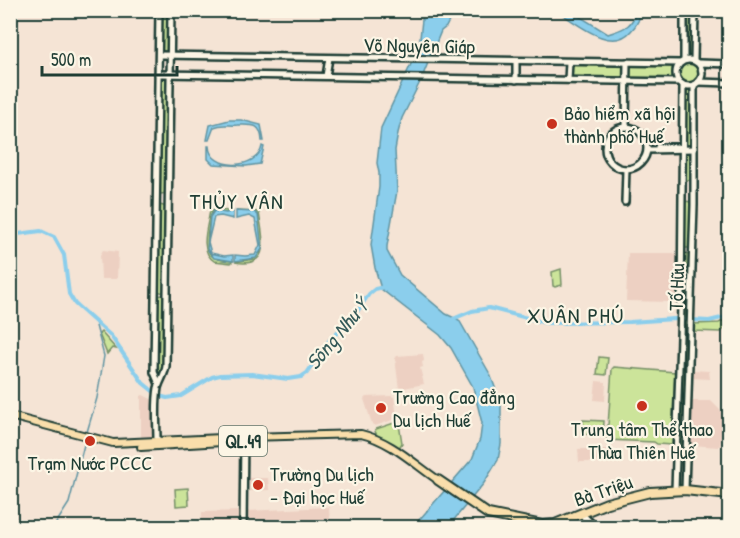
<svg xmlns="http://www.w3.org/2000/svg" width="740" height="538" font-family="'Patrick Hand',sans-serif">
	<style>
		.built { fill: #edd0c2 }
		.green { fill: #cce49a; stroke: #769067; stroke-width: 1.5 }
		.water { fill: #8bceec; stroke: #6094a2; stroke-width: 1.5 }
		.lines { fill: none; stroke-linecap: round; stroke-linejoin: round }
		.stream { stroke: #6094a2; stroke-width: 1.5 }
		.river { stroke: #8bceec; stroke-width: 4 }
		.secondary-casing { stroke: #1f3d34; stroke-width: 10 }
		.primary-casing { stroke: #1f3d34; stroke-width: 10 }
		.highway-casing { stroke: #1f3d34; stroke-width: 12 }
		.secondary { stroke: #fcf5e5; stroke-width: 5 }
		.primary { stroke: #f9deab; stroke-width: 6 }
		.highway { stroke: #f9deab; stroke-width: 8 }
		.poi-dot { fill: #c8321e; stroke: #fcf5e5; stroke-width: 2 }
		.labels { text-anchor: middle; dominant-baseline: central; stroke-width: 4.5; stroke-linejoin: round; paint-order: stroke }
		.shield { fill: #fcf5e5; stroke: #617469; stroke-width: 1.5 }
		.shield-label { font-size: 18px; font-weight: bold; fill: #1f3d34 }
		.street-label { font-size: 20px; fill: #1f3d34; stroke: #fcf5e5 }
		.poi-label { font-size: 20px; fill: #1f3d34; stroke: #fcf5e5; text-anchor: start }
		.water-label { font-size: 21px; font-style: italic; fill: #355a59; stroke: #fcf5e5 }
		.quarter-label { font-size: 22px; letter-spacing: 1.5px; fill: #1f3d34; stroke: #fcf5e5 }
	</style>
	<rect width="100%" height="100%" fill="#f5e4d5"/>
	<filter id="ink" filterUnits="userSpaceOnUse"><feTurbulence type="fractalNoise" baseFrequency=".0167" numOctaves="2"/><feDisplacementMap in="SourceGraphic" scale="12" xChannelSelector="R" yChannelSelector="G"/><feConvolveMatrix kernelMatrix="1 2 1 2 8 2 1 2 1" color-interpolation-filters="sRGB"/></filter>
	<g filter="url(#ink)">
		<!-- built -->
		<g class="built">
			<polygon points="103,250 118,252 117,279 101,279 100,255"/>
			<polygon points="628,253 674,253 678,257 677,298 673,302 626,301"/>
			<polygon points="423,354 424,361 422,362 423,367 420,368 424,384 399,389 395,358 397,356"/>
			<polygon points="692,370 709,371 710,379 691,378"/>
			<polygon points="596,381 606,382 605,401 594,400"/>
			<polygon points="143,395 153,400 153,437 141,440 141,396"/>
			<polygon points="391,396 394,397 397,416 395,419 375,426 372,424 364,399 366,397"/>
			<polygon points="691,401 711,401 726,416 720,445 718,447 692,445 689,442"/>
			<polygon points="578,449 606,449 606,459 602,459 602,462 579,462"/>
			<polygon points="249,478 268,478 269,490 250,491"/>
			<polygon points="329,507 330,527 245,528 247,511"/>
			<polygon points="242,511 241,527 201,528 202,512"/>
		</g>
		<!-- green -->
		<g class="green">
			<polygon points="161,11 170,11 169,52 162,54"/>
			<rect x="686" y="18" width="6" height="38"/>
			<circle cx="689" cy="73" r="11"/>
			<rect x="571" y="64" width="53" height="15"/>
			<polygon points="670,64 672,66 672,80 629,80 628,65"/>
			<polygon points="162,76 168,76 167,193 161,194 159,193 161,78"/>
			<polygon points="687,90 692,91 691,145 690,147 685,146 685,92"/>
			<polygon points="690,151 691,153 691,179 685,181 685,152"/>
			<polygon points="685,201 691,202 689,248 683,248"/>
			<polygon points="160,205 167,207 165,292 164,293 157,291 158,207"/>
			<path d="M210 210 233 211 226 213 212 212C210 219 209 225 208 231 205 254 209 260 233 261L231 263 214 261C198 250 208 226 210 210Z"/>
			<path d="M236 211 259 212C262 236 273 269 235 262L254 259 261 251 258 215 254 212Z"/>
			<polygon points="685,253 690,254 688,303 683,303 683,255"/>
			<polygon points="561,269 562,285 555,287 553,286 552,272"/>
			<polygon points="161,295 164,296 164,372 162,376 158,376 156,372 157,298"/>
			<polygon points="683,309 689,309 683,446 679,446"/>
			<polygon points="729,318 729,324 721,332 693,331 693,324 719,323"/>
			<polygon points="101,332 116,349 112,348 107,354 99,334"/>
			<polygon points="599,357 608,358 606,375 597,374"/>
			<polygon points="614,367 675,372 672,445 657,444 654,442 607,440 612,369"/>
			<polygon points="583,420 604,421 603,435 583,434"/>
			<polygon points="397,422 399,424 402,443 399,448 378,438 375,431 376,429"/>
			<polygon points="188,488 189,505 176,506 175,489"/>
		</g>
		<!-- water -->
		<g class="water">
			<polygon points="423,11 435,11 438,15 444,11 454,11 446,27 441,31 421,80 402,118 398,133 395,150 397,191 387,246 387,251 400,275 446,314 459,320 490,374 501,403 501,444 498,460 484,483 448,527 413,527 472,459 480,439 482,423 473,387 451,348 440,335 381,289 375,268 371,245 379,187 379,173 377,163 381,128 419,47"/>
			<path d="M557 11H571L608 34C622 29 632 28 636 11H641C640 19 637 25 631 31 611 54 577 23 557 11Z"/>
			<path d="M229 120H241L261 125 264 141H262C261 123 253 125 238 125 229 126 223 123 214 127L209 140H207L210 125Z"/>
			<path d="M208 146H209C210 171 258 170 262 146L264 147 260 164 246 166 213 164 208 159Z"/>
			<polygon points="214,211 226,213 233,211 233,219 221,216 214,217 208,242 211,253 224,256 233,255 233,261 214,258 207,249 210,217"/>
			<polygon points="236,211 254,212 258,215 262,249 256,258 235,261 235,255 245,256 255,255 260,245 255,219 249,216 236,219"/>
		</g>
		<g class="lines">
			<!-- stream -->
			<g class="stream">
				<polyline points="87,432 97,398 104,356 95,322"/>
				<polyline points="53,528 69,503 86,437"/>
			</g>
			<!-- river -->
			<g class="river">
				<polyline points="10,235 41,231 54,237 64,255 69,294 75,304 111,336 143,383 159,396 167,398 181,396 212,377 220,375 252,374 288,379 301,377 307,373 328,342 357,312 369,294 375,289 384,287"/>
				<polyline points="453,319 472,311 489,308 546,323 630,322 674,319 709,321 730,316"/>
			</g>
			<defs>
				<g id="secondary">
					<polyline points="159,55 680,63"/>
					<circle cx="689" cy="73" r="13"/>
					<polyline points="684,60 684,10"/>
					<polyline points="694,60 695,10"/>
					<polyline points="699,63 730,64"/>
					<polyline points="158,74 679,82"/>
					<polyline points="326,76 329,58"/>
					<polyline points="516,80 516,61"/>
					<polyline points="568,80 569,62"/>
					<polyline points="698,82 730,83"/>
					<circle cx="626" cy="148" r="21"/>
					<polyline points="626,127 627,62"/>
					<polyline points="658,147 678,147 682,149"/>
					<polyline points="648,150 694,149"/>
					<polyline points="625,202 626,169"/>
					<polyline points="159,384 154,372 159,10"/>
					<path d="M157 441C157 424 155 405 158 388 160 380 165 375 166 366L171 10"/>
					<polyline points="675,490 681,306 683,85"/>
					<polyline points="685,490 694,205 694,85"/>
					<polyline points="243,528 244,437"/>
					<polyline points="591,528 582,514 596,528"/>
				</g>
				<g id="primary">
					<path d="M10 416 113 443 244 437 361 434C391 441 413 463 438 480"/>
					<polyline points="141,447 238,441"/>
				</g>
				<polyline id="highway" points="438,480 488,514 542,525 555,524 607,503 650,492 685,490 730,495"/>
			</defs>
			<!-- secondary casing -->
			<use href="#secondary" class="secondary-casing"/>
			<!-- primary casing -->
			<use href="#primary" class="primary-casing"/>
			<!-- highway casing -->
			<use href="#highway" class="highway-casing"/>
			<!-- secondary -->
			<use href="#secondary" class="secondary"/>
			<!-- primary -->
			<use href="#primary" class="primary"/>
			<!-- highway -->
			<use href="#highway" class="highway"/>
		</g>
	</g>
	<!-- markers -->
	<g class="poi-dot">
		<circle cx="552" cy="124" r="6"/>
		<circle cx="642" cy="406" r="6"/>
		<circle cx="381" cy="408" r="6"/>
		<circle cx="90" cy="441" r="6"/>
		<circle cx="258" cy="485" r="6"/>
	</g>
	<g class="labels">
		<!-- shield labels -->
		<rect class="shield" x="219" y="426" width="48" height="30" rx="4.5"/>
		<g class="shield-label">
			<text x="243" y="441">QL.49</text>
		</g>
		<!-- street labels -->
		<g class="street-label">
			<text transform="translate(419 45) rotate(1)">Võ Nguyên Giáp</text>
			<text transform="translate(676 287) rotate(-88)">Tố Hữu</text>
			<text transform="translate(603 490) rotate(-19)">Bà Triệu</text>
		</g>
		<!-- poi labels -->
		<g class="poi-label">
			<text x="564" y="112">Bảo hiểm xã hội<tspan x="564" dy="23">thành phố Huế</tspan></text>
			<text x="393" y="396">Trường Cao đẳng<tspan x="393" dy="23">Du lịch Huế</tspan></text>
			<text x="642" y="428" text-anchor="middle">Trung tâm Thể thao<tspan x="642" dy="23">Thừa Thiên Huế</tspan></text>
			<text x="90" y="462" text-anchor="middle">Trạm Nước PCCC</text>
			<text x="270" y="473">Trường Du lịch<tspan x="270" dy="23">- Đại học Huế</tspan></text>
		</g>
		<!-- water labels -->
		<g class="water-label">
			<text transform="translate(337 334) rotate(-50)">Sông Như Ý</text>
		</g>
		<!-- quarter labels -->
		<g class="quarter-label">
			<text x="237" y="201">THỦY VÂN</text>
			<text x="576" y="315">XUÂN PHÚ</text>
		</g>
	</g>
	<!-- margin -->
	<rect width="740" height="538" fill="none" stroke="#fcf5e5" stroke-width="36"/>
	<rect x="18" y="18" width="704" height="502" fill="none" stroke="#1f3d34" stroke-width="2" filter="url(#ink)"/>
	<!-- scale -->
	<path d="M42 66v9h135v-9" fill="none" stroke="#1f3d34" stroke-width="3"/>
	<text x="51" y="66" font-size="18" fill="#1f3d34" stroke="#fcf5e5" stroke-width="4.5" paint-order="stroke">500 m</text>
</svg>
